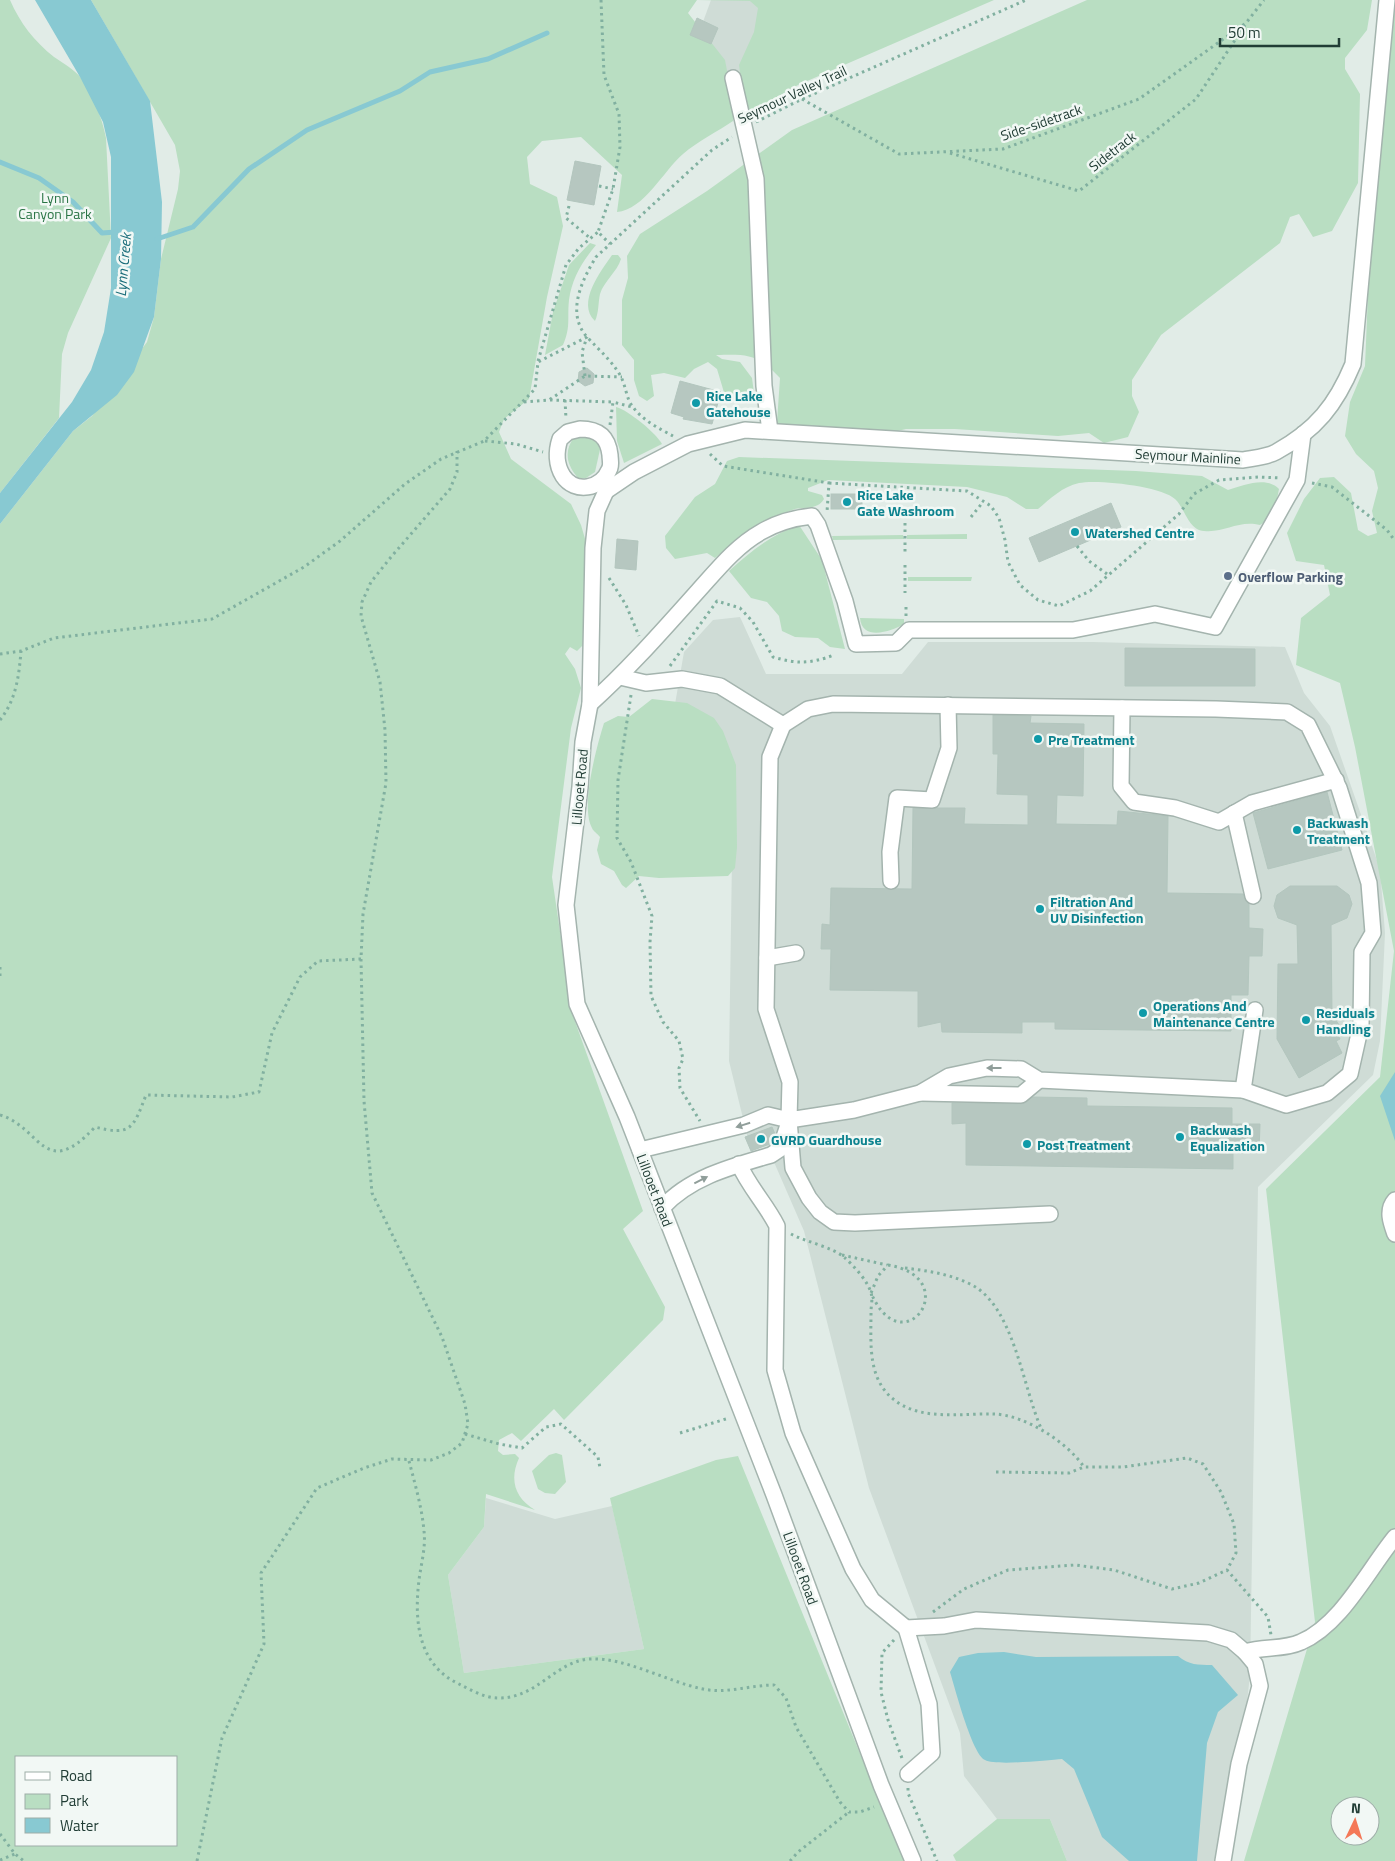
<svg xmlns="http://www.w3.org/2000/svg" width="1395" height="1861" font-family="'Titillium Web',sans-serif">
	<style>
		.built { fill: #cfdcd6 }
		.green { fill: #b9dec2; fill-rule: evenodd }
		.water { fill: #88c9d2 }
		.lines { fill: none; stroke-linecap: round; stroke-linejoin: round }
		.stream { stroke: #88c9d2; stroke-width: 5 }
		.building { fill: #b6c7c0; stroke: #b3c6be }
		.minor-casing { stroke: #a4b4ae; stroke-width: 18 }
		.path { stroke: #81b0a0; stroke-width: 3; stroke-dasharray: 2.5 4; stroke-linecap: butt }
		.minor { stroke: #fff; stroke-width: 15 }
		.oneway { fill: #909e9a }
		.culture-dot { fill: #0f9aa8; stroke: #f2f8f5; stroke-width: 2 }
		.service-dot { fill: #5c6f8a; stroke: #f2f8f5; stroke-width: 2 }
		.labels { text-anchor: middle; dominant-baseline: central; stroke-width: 5; stroke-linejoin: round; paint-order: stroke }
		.street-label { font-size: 14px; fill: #213d35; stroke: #f2f8f5 }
		.park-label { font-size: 14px; fill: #2a7545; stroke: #f2f8f5 }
		.culture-label { font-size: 14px; font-weight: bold; fill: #0d838f; stroke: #f2f8f5; text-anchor: start }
		.service-label { font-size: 14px; font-weight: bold; fill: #4e5e75; stroke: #f2f8f5; text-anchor: start }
		.water-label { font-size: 15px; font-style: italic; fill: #1a6d7a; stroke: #f2f8f5 }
	</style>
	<rect width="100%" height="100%" fill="#e1ece7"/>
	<!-- built -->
	<g class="built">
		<polygon points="711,0 796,0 737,99 689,60"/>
		<polygon points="740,617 766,674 902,674 928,642 1093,642 1285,647 1304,693 1330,726 1380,869 1385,933 1380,1041 1373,1075 1258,1187 1250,1675 1229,1861 1067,1861 1050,1819 997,1819 964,1776 960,1733 869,1488 804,1231 767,1146 751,1151 729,1061 732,858 674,710 684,652 713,620"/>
		<polygon points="486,1498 555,1519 612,1506 644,1649 464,1673 448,1575 484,1527"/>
	</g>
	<!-- green -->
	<g class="green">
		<path d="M0 0H10C20 23 34 41 54 57 63 63 75 70 81 78 93 96 102 117 106 138L111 238 68 333 62 354 59 418 0 493Z"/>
		<path d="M91 0H994L798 85 754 110 745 109 739 65 754 32 758 8 750 1 697 0 688 13 725 60 734 107 733 121C717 132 698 141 683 154 664 170 644 210 617 212L622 175 581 137 542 141 527 157 530 184 557 197 563 226 547 297 529 399 504 419 499 432 511 459 571 504 581 525 588 549 584 644 577 651 570 647 565 654 575 669 581 688 571 728 552 877 572 1013 643 1211 623 1229 665 1307 663 1320 564 1420 554 1409 521 1441 512 1433 499 1440 498 1451 503 1455 515 1454 519 1458C509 1480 515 1498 535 1510L486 1494 484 1527 448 1575 464 1673 644 1649 610 1498 716 1460 738 1456 904 1861H0V524L73 431 92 416 147 342 154 317 161 259 178 189 180 171 175 145ZM16 1757H176V1845H16Z"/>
		<path d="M1087 0H1372L1367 30 1345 58V69L1360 94 1358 183 1332 231 1313 237 1299 214 1290 217 1280 243 1161 335 1132 380V396L1139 412 1128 437 1104 443 1089 433 1058 436 955 429H906L855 441 783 432 777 422 780 378C758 354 748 354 716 355L722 359 740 362 752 378 754 393 748 400 726 399 717 369 708 362 694 369 685 378 664 373 651 375 654 396 647 401 639 396 634 380V360L622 345V300L628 278 627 256 640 234 707 191 792 130Z"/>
		<path d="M1392 0H1395V1861H1244L1315 1622 1266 1189 1380 1077 1394 951 1355 747 1340 683 1296 665 1301 618 1330 595 1324 565 1296 561 1287 533 1304 499 1320 478 1334 477 1351 493 1358 530 1368 536 1377 533 1372 511 1378 488 1374 471 1356 454 1345 436 1350 402 1365 366 1372 198 1387 78ZM1340 1806H1370V1836H1340Z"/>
		<path d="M590 243 596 245C582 262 572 278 569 300 567 319 571 326 563 345L545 355 553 312 569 265Z"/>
		<path d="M612 255H618L621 259C617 272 604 281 600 294 598 303 599 312 595 321 576 303 601 271 612 255Z"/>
		<path d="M616 407C628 410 656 433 662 444L624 463 617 441Z"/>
		<path d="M576 435 593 436 601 445 595 472 586 478 579 479C566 465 563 450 576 435Z"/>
		<path d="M739 457 1136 471 1202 476 1228 490C1244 485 1266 476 1279 489 1276 504 1274 517 1260 525 1238 520 1225 533 1204 531 1188 530 1185 508 1175 499 1162 486 1096 479 1079 483 1062 487 1051 498 1038 509H1026L1007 497 967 487 828 480 808 488V491L822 495 824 499C817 511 802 506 792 510 763 522 738 538 715 558L707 553 675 559 666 548 665 536 695 497 715 484 727 461Z"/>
		<path d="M799 525 822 560 845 649 830 647 818 638 795 637 782 631 779 616 767 602 751 598 729 571C751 551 771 535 799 525Z"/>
		<polygon points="967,534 967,539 907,539 907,535"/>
		<polygon points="903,535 904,539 833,540 832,536"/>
		<polygon points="908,577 972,577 971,581 908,581"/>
		<path d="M860 618 904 619V624C892 631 862 642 860 618Z"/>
		<path d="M652 699 687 703 714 718 723 731 736 765 737 847 735 868 728 876 659 878 639 876 626 888 622 885 614 871 601 864 597 850 600 837C598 834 593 831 592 828 580 806 597 746 604 723L618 716 629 717Z"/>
		<polygon points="556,1453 562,1455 566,1482 555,1494 545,1493 538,1489 532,1471 549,1455"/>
		<polygon points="997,1819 1050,1819 1067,1861 956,1861 953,1855"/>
	</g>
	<!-- water -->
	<g class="water">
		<polygon points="35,0 91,0 150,101 162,202 161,259 154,317 134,372 117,395 73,431 0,524 0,493 72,402 91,370 104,332 111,288 111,157 103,122 80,77"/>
		<polygon points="1395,1072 1395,1141 1380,1096"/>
		<path d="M1004 1652 1036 1657 1178 1656C1189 1665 1198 1665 1212 1665L1238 1695 1218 1712 1207 1743 1197 1861H1129L1102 1837 1074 1769 1062 1759C1048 1760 996 1766 985 1760 972 1754 955 1688 950 1672L959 1657 978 1653Z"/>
	</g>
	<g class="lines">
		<!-- stream -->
		<g class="stream">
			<polyline points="0,162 39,178 73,202 102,233 116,232"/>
			<polyline points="157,239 193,227 249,169 307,130 400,91 430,72 488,59 547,33"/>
		</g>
	</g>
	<!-- building -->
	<g class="building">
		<polygon points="697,18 718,28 711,44 690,35"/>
		<polygon points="575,161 601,166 594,205 567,200"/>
		<polygon points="587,368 594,374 593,383 585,386 578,381 579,372"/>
		<polygon points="680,381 721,392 712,424 683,419 684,417 671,413"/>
		<rect x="831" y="494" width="31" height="15"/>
		<polygon points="1111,503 1121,527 1039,562 1029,538"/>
		<polygon points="617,539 638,541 636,570 615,568"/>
		<polygon points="1125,648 1255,649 1255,686 1125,686"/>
		<polygon points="993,715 1031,716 1030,723 1084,724 1083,796 1057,795 1056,824 1117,825 1118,811 1168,816 1167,893 1243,894 1249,904 1249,928 1263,929 1262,956 1249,956 1248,995 1231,995 1231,1031 1055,1029 1055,1022 1022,1022 1022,1033 942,1032 941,1022 918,1027 918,991 830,990 831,949 821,949 822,924 830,925 831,888 912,889 913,808 965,808 964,824 1028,825 1028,795 997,794 998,754 993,754"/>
		<polygon points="1327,792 1342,850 1268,869 1253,813"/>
		<polygon points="1290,886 1337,886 1349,895 1352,904 1347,918 1331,925 1332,1014 1339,1025 1334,1028 1340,1039 1336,1041 1342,1053 1299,1078 1277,1039 1278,964 1298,964 1297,925 1278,918 1274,906 1277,895"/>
		<polygon points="1033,1097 1087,1098 1087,1106 1232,1108 1232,1124 1260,1124 1259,1152 1233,1152 1233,1169 966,1165 966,1123 952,1124 952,1103 1021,1104"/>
		<polygon points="772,1127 775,1134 772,1143 751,1151 745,1137"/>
	</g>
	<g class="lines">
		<defs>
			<g id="minor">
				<polyline points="733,78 756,179 764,386 770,431"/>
				<path d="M580 429C598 429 608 437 610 455 610 460 612 465 609 470 601 489 575 494 563 476 556 465 556 451 560 439L568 432Z"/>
				<polyline points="606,491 597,511 593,548 590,704 583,742 580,787 566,905 577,1004 627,1117 774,1495 881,1785 913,1861"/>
				<path d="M606 491 634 472 688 444 745 430 1243 460C1253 458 1267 457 1276 452 1316 430 1336 405 1353 364L1387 0"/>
				<polyline points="620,677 646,683 682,679 720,686 783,725"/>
				<path d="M590 704C629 669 663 630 698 591 717 570 736 546 761 532 778 522 793 518 812 516L818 525 845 601 856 644 896 643 909 630H1073L1155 614 1215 627 1297 480 1303 434"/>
				<polyline points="1122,708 1121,786 1134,802 1175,808 1219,822 1252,803 1336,780"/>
				<polyline points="1234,813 1253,896"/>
				<polyline points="891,881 890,852 897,798 932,800 949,748 948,705"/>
				<polyline points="767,958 796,953"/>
				<polyline points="1243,1090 1255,1010"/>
				<polyline points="920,1093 1021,1095 1039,1080"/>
				<polyline points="640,1150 744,1125 768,1115 789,1120 854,1110 920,1093 949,1076 987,1068 1021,1069 1039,1080 1243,1090 1286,1105 1327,1093 1350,1074 1361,1025 1362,952 1373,933 1369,883 1339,788 1308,725 1287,712 1216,709 833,704 808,709 783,725 770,757 766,1009 790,1082 789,1120 793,1168 809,1198 820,1212 834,1222 855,1223 1050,1214"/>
				<path d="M739 1164C749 1187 766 1204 777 1226L775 1370 793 1433 853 1569 872 1600 906 1628 944 1626 976 1620 1208 1633 1231 1640 1245 1652C1264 1646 1284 1650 1301 1642 1341 1625 1368 1570 1395 1537"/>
				<path d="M1395 1200C1386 1210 1391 1223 1395 1234"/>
				<path d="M662 1208C690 1177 733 1166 771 1155L780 1149 787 1128"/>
				<polyline points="906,1628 929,1704 932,1753 908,1774"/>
				<polyline points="1223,1861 1239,1764 1260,1686 1255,1664 1245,1652"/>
			</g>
		</defs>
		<!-- minor casing -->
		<use href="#minor" class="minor-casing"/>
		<!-- path -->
		<g class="path">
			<polyline points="601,0 604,75 619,114 620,147 613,189 598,232 610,244"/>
			<polyline points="802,99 899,154 1003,149 1139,99 1246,23 1264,0"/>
			<polyline points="756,122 802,99 1026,0"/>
			<polyline points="950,153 1079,191 1196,99 1245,25"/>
			<polyline points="599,186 613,189"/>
			<polyline points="569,206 566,218 590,238"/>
			<polyline points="538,361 566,265 579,248 598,232"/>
			<polyline points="585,376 582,352 587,337"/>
			<polyline points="550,400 613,402"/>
			<polyline points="565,400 566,419"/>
			<polyline points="524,402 549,400 585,376 622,377"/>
			<polyline points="610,425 613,402 632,407"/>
			<path d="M673 436C660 429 642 420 633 407 626 399 626 385 620 375 611 360 600 351 588 338 565 314 582 280 596 257L712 150 732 137"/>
			<polyline points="485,441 516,444 543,452"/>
			<polyline points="710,454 723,466 829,483 827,512"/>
			<polyline points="829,483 967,491 991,506 999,518 1005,540 1008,562 1020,585 1038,600 1059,606 1090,591 1179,514 1194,494 1219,480 1259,477 1281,478"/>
			<polyline points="1312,483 1332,487 1387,530 1395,541"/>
			<polyline points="971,517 983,502"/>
			<polyline points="905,523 905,552"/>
			<polyline points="1077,546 1089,561 1107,574"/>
			<polyline points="905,565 905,593"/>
			<polyline points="609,578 626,605 639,636"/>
			<polyline points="906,607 906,616"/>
			<polyline points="0,654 21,651 54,638 212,619 304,567 340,541 405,484 441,459 484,441 535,389 538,362 587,337"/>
			<path d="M670 666 717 601 740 608 753 622 773 657C797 664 810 664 834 655"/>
			<polyline points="631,695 618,780 617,838 631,862 652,916 650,942 651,996 663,1022 679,1041 683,1059 679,1068 680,1088 700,1121"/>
			<path d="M0 720C16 700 19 676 21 651"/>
			<polyline points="0,967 0,977"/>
			<path d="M0 1115C41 1127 44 1182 95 1127 131 1136 133 1129 146 1095L232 1097 259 1092 272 1033 300 977 318 961 361 959"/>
			<path d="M791 1234C806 1242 832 1247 844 1257 853 1265 868 1281 871 1293 873 1298 871 1306 871 1312 871 1345 867 1381 897 1402 925 1421 963 1413 994 1414 1025 1415 1067 1442 1084 1467"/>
			<polyline points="842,1255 887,1265"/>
			<path d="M888 1265C966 1278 903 1367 871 1293L878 1276Z"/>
			<path d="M905 1268C928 1271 951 1274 972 1285 1014 1307 1023 1388 1041 1428"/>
			<polyline points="680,1433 729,1418"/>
			<polyline points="465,1434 499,1444 522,1448 546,1427 561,1424 598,1457 600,1468"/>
			<path d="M409 1461C415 1484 422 1508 424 1531 426 1547 421 1564 419 1580 414 1621 418 1665 459 1684 471 1690 485 1698 498 1698 537 1699 555 1661 590 1659 625 1657 668 1682 703 1689 727 1694 750 1685 774 1685L786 1698 796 1727 840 1802 849 1812H860L874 1807"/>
			<polyline points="996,1472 1069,1473 1084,1467 1123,1467 1187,1458 1203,1464 1221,1492 1234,1524 1236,1553 1227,1570"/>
			<polyline points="933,1612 964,1589 1008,1570 1075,1565 1114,1570 1172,1589 1199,1583 1227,1570 1268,1617 1271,1635"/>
			<polyline points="894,1640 882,1653 881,1692 888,1720 903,1761"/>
			<polyline points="908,1788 908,1793 937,1861"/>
			<polyline points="0,1834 15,1854 24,1861"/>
			<polyline points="0,1860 15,1854"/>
			<polyline points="197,1861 222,1738 264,1644 261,1573 317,1488 364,1468 392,1459 431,1460 449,1453 462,1443 468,1424 465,1404 442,1337 372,1193 364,1101 361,959 363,914 386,783 385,730 380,682 361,616 362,602 371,582 391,557 450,489 457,472 457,451"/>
			<polyline points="790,1861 798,1852 849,1812"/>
		</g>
		<!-- minor -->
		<use href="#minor" class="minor"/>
	</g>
	<!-- one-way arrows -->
	<defs><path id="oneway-solid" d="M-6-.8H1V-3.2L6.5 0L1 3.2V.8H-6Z" transform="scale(1.25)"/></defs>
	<g class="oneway">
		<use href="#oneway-solid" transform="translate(994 1068) rotate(-180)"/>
		<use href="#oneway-solid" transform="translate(743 1125) rotate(163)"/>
		<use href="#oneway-solid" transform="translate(701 1180) rotate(-27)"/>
	</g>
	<!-- markers -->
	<g class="culture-dot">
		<circle cx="696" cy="403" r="5"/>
		<circle cx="847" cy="502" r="5"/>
		<circle cx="1075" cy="532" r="5"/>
		<circle cx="1038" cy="739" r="5"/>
		<circle cx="1297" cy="830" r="5"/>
		<circle cx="1040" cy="909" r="5"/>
		<circle cx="1143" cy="1013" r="5"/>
		<circle cx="1306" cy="1020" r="5"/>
		<circle cx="1180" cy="1137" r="5"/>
		<circle cx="761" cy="1139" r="5"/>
		<circle cx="1027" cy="1144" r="5"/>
	</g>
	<circle class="service-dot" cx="1228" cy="576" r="5"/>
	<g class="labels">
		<!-- street labels -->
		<g class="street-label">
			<text transform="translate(792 94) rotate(-25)">Seymour Valley Trail</text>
			<text transform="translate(1041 122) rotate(-19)">Side-sidetrack</text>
			<text transform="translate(1112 151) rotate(-38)">Sidetrack</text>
			<text transform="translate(1188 456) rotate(3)">Seymour Mainline</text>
			<text transform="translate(579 787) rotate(-85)">Lillooet Road</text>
			<text transform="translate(655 1190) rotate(69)">Lillooet Road</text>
			<text transform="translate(801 1568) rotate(70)">Lillooet Road</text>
		</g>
		<!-- park labels -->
		<g class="park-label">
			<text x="55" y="197">Lynn<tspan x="55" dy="16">Canyon Park</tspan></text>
		</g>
		<!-- culture labels -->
		<g class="culture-label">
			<text x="706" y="395">Rice Lake<tspan x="706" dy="16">Gatehouse</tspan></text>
			<text x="857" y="494">Rice Lake<tspan x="857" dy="16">Gate Washroom</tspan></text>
			<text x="1085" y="532">Watershed Centre</text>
			<text x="1048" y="739">Pre Treatment</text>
			<text x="1307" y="822">Backwash<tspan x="1307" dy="16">Treatment</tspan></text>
			<text x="1050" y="901">Filtration And<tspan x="1050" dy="16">UV Disinfection</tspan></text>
			<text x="1153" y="1005">Operations And<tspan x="1153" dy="16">Maintenance Centre</tspan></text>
			<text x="1316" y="1012">Residuals<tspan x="1316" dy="16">Handling</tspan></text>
			<text x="1190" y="1129">Backwash<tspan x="1190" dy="16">Equalization</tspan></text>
			<text x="771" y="1139">GVRD Guardhouse</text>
			<text x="1037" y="1144">Post Treatment</text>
		</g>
		<!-- service labels -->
		<g class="service-label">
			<text x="1238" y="576">Overflow Parking</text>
		</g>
		<!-- water labels -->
		<g class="water-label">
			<text transform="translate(123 265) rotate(-85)">Lynn Creek</text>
		</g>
	</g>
	<!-- legend -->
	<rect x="15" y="1756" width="162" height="90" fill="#f2f8f5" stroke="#9eada8"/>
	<rect x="25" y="1772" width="25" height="8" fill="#ffffff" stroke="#9eada8"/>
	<text x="60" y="1781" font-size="15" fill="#213d35">Road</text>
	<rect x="25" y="1794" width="25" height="15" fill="#b9dec2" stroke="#9eada8"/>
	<text x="60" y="1806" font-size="15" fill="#213d35">Park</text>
	<rect x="25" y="1818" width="25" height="15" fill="#88c9d2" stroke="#9eada8"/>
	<text x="60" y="1831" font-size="15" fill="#213d35">Water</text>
	<!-- north arrow -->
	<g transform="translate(1355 1821) rotate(4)"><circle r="24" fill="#f2f8f5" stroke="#9eada8"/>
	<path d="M0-4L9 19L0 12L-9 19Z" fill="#f47857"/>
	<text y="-8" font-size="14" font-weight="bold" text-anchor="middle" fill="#213d35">N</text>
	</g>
	<!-- scale -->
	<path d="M1220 38v8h119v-8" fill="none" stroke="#213d35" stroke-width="2.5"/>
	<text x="1228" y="38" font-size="15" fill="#213d35" stroke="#f2f8f5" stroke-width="4" paint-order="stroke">50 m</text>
</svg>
